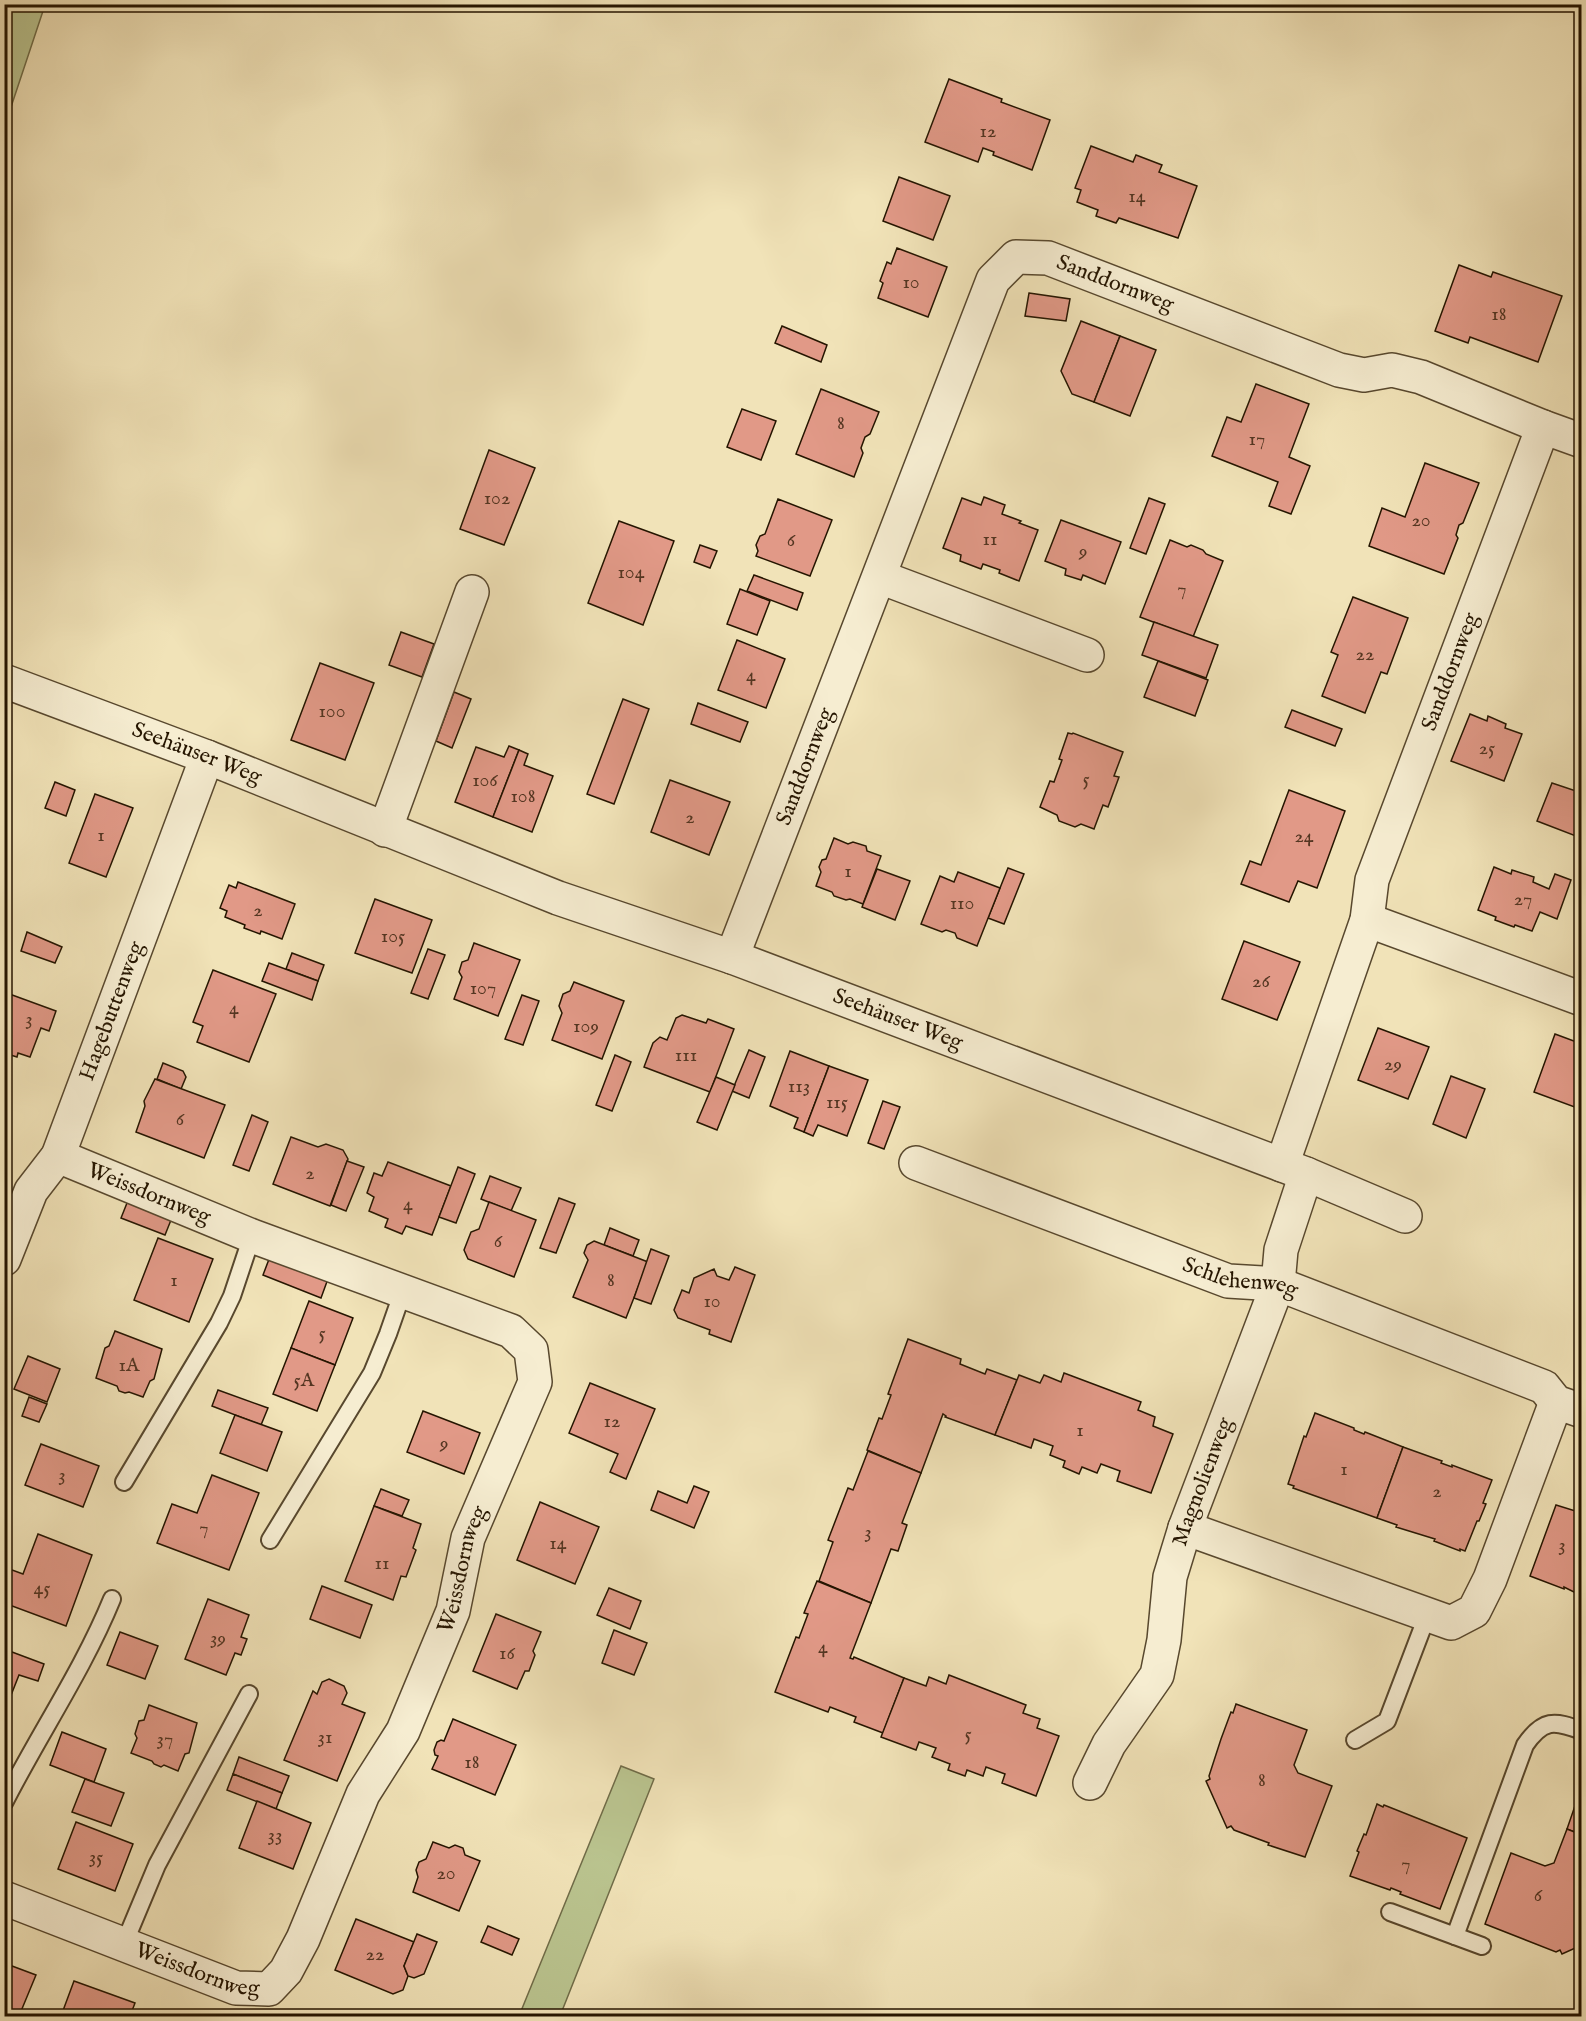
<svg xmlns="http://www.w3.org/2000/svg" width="1586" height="2021" font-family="'IM FELL English',serif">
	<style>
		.green { fill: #bac48f; stroke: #706c48; stroke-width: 1.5 }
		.building { fill: #e19987; stroke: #251500; stroke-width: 1.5 }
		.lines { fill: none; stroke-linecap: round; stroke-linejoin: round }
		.service-casing { stroke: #58482e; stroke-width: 20 }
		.minor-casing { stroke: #58482e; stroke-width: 36 }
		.service { stroke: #f6edd1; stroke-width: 16 }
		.minor { stroke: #f6edd1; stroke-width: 33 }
		.labels { text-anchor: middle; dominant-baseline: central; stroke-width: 4.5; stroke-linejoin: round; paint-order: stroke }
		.number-label { font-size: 20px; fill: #543622 }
		.street-label { font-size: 22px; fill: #251500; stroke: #f6edd1 }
	</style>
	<rect width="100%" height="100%" fill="#f1e3b8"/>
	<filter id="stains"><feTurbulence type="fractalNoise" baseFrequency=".00333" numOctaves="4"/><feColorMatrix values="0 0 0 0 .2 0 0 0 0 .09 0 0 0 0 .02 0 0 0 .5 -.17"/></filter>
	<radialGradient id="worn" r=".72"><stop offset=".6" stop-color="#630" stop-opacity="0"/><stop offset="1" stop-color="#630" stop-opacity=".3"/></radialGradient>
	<!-- green -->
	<g class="green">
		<polygon points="5,4 45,5 5,125 4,5"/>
		<polygon points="621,1766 654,1779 560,2016 519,2016"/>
	</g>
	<!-- building -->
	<g class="building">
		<polygon points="949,79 1002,99 1001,102 1050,120 1032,170 993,155 994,152 983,148 978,162 925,142"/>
		<polygon points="1091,146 1133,162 1136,155 1162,165 1159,172 1197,186 1178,238 1119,218 1116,223 1096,216 1098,210 1077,202 1081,190 1075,188"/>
		<polygon points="899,177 950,196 933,240 883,221"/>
		<polygon points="897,248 947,267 928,317 878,298 883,283 880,281 887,262 891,264"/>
		<polygon points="1459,265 1491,277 1493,272 1562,296 1538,362 1470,337 1468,343 1435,331"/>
		<polygon points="1029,293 1070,299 1066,321 1025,316"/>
		<polygon points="1081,321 1120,336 1094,402 1072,394 1061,371"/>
		<polygon points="782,326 827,345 821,362 775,343"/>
		<polygon points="1120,336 1156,350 1130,416 1094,402"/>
		<polygon points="1256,384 1309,404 1289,457 1310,466 1291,514 1269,506 1278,482 1212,456 1227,417 1241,422"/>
		<polygon points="821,389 879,412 870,434 865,437 861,448 863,453 854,477 796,454"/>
		<polygon points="742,409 776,421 761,460 727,447"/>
		<polygon points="489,450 535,468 504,545 460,529"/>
		<polygon points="1425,463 1479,483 1463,523 1459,525 1456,535 1458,538 1444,574 1369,546 1382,508 1405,517"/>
		<polygon points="984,497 1005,505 1002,514 1021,521 1019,523 1038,530 1019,581 999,573 1000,570 983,564 981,569 960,561 961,555 943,548 962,498 981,505"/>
		<polygon points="1149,498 1165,504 1146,554 1130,548"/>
		<polygon points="778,499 832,520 810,576 756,556 758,551 756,545 760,536 765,534"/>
		<polygon points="1061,520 1121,542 1105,584 1083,575 1081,580 1065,575 1066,569 1045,561"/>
		<polygon points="619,521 674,541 643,625 588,603"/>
		<polygon points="1170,540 1187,547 1191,545 1203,550 1206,554 1223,561 1193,637 1140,617"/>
		<polygon points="700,545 717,551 710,568 694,562"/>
		<polygon points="754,575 803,593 797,610 747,591"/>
		<polygon points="740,589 770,601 757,635 727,624"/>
		<polygon points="1353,597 1408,618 1387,674 1381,672 1365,713 1322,696 1338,655 1331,652"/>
		<polygon points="1154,622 1218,645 1206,678 1142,655"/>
		<polygon points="401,632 434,644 422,677 389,665"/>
		<polygon points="737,640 785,659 766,708 718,690"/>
		<polygon points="1158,661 1208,680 1195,716 1144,697"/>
		<polygon points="320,663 374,683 345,760 291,740"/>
		<polygon points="454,692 471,699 452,748 436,741"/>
		<polygon points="623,699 649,709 614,804 587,794"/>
		<polygon points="698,703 748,722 740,742 691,724"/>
		<polygon points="1292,710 1342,729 1335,746 1285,727"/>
		<polygon points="1470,714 1487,721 1488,716 1506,724 1505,728 1522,734 1504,781 1451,761"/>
		<polygon points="1068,733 1072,734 1073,733 1123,752 1114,776 1119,777 1108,807 1103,805 1094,829 1081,824 1075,827 1059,821 1057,815 1040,807 1050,781 1054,782 1062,760 1059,759"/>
		<polygon points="509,746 519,750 493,817 455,802 476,747 504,757"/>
		<polygon points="519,750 528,754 524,765 553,776 532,832 493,817"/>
		<polygon points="670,780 730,802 709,855 651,832"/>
		<polygon points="55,782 75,790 66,816 45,808"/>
		<polygon points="1552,783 1582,793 1581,838 1537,821"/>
		<polygon points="1289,790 1345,811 1317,888 1298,881 1289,902 1241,884 1250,861 1261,865"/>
		<polygon points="95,794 133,808 106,877 69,863"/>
		<polygon points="834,838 848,844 853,842 866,846 867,851 881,856 863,904 850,899 846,900 834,896 832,892 816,886 821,872 819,867 822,860 826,859"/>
		<polygon points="1494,867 1511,874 1512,870 1534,877 1533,882 1549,889 1555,874 1571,880 1557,919 1540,912 1532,931 1515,925 1514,927 1495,920 1496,917 1478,910"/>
		<polygon points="1008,868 1024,874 1004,924 988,918"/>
		<polygon points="877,869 910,881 895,920 862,907"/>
		<polygon points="958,872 1000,888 977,946 957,938 955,933 946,930 942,932 921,924 940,876 954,882"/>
		<polygon points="238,882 295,904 282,939 261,931 260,934 244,928 245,925 225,917 227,911 220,908 229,885 236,888"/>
		<polygon points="375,899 432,920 412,973 355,953"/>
		<polygon points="27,932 62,947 55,963 21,951"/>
		<polygon points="1244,941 1300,962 1277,1020 1222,999"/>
		<polygon points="474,943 520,960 498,1016 454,999 462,977 459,972 462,962 468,960"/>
		<polygon points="428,949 445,955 428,999 411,993"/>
		<polygon points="292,953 324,965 318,981 286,969"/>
		<polygon points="269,963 318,981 312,1000 262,981"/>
		<polygon points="213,970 276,994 249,1062 197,1042 203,1026 193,1022"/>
		<polygon points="574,982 624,1001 602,1059 552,1040 562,1013 559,1006 563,994 570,991"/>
		<polygon points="4,992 56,1011 49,1031 41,1028 30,1057 18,1053 17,1057 4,1053"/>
		<polygon points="522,995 539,1001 523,1045 505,1039"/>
		<polygon points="682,1015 706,1023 708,1019 734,1029 710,1092 644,1067 653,1043 660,1037 667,1040 676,1018"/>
		<polygon points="1378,1028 1429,1047 1408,1099 1358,1080"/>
		<polygon points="1555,1034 1582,1044 1580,1109 1534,1092"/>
		<polygon points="749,1050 765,1057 749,1098 732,1091"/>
		<polygon points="790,1051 829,1066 804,1132 794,1128 798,1118 770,1106"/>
		<polygon points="615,1055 631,1062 612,1111 596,1105"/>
		<polygon points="163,1063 183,1071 186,1077 181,1089 157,1079"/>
		<polygon points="829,1066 868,1080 847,1136 818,1125 813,1136 804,1132"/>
		<polygon points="1451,1076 1485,1089 1466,1138 1433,1124"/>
		<polygon points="716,1077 735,1085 717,1130 697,1122"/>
		<polygon points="155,1079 225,1105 204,1158 136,1132 145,1106 144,1101"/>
		<polygon points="883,1101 900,1107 884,1149 868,1143"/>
		<polygon points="252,1115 268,1122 249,1171 233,1165"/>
		<polygon points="291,1137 318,1147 326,1144 343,1150 348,1159 330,1206 273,1184"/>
		<polygon points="347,1161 364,1167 346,1211 331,1205"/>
		<polygon points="388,1162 451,1186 432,1235 406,1226 402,1234 385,1227 388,1219 369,1211 374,1197 367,1193 374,1173 382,1176"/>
		<polygon points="458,1167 475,1174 456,1223 439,1217"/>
		<polygon points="490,1176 521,1188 511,1211 481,1199"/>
		<polygon points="129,1198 173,1215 165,1235 121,1218"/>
		<polygon points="559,1198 575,1204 556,1253 540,1248"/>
		<polygon points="489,1202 536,1220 514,1277 468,1259 464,1250 471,1232 479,1229"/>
		<polygon points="610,1228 639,1240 633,1256 604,1245"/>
		<polygon points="158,1238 213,1259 189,1322 134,1300"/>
		<polygon points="594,1241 648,1262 626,1318 573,1297 588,1260 584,1253 587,1245"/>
		<polygon points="651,1249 669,1256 651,1304 634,1298"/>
		<polygon points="271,1254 329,1276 321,1298 263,1275"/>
		<polygon points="735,1267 755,1275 731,1342 709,1334 710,1330 678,1318 674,1310 682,1290 689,1293 694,1278 714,1269 717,1276 729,1280"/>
		<polygon points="309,1301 353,1318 335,1365 291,1348"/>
		<polygon points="115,1331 162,1349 154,1379 150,1381 143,1397 129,1392 125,1393 119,1391 117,1386 96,1378 105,1348 109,1346"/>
		<polygon points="908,1339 961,1359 960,1364 985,1374 987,1369 1017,1380 995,1435 945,1417 946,1416 943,1414 921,1473 867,1450 879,1418 882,1419 891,1395 888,1394"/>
		<polygon points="291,1348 335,1365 317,1411 273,1394"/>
		<polygon points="28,1356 60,1369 47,1402 14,1389"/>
		<polygon points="1064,1373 1141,1402 1138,1410 1155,1417 1153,1426 1173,1434 1151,1493 1117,1481 1120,1471 1101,1464 1097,1473 1082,1467 1079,1474 1063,1467 1065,1461 1050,1455 1053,1446 1034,1439 1031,1448 995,1435 1019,1375 1040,1383 1044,1375 1061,1382"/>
		<polygon points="590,1383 655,1409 626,1479 610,1472 618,1454 569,1433"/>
		<polygon points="218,1390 268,1408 261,1425 212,1406"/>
		<polygon points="29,1397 47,1404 39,1422 22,1416"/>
		<polygon points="423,1411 480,1433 464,1474 407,1452"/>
		<polygon points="1315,1413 1354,1428 1354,1430 1364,1434 1365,1432 1403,1447 1377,1518 1293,1488 1294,1486 1288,1484 1304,1436 1306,1437"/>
		<polygon points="235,1415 282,1432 267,1471 220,1453"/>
		<polygon points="41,1444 99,1466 83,1507 25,1485"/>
		<polygon points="1403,1447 1442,1461 1441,1463 1452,1467 1452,1465 1492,1480 1483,1503 1486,1504 1479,1521 1477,1521 1465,1551 1460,1549 1460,1551 1434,1541 1435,1539 1396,1527 1397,1525 1377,1518"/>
		<polygon points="868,1451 921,1473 902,1523 907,1525 898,1551 891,1549 871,1603 819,1581 833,1542 828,1540 848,1488 853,1490"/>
		<polygon points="212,1475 259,1493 229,1570 157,1543 172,1504 197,1513"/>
		<polygon points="694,1486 709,1492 694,1528 651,1510 658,1491 687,1503"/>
		<polygon points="381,1489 409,1500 402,1516 374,1506"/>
		<polygon points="540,1502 599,1527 575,1584 517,1560"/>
		<polygon points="1556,1505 1582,1513 1582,1596 1564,1587 1564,1589 1530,1576"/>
		<polygon points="374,1506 421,1524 413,1548 416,1550 406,1577 401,1576 393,1600 345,1581"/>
		<polygon points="38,1534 92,1555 66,1626 4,1603 4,1567 23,1574"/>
		<polygon points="817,1581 871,1603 850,1658 853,1659 854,1657 904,1678 883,1733 854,1722 856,1717 830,1707 828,1712 775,1692 796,1637 799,1638 808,1614 804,1613"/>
		<polygon points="322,1586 372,1605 360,1638 310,1619"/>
		<polygon points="609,1588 641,1601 630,1629 597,1615"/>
		<polygon points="208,1599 249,1615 241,1637 247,1639 241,1655 235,1653 226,1675 185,1659"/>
		<polygon points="496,1614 541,1632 533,1651 535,1655 529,1671 525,1671 517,1689 473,1671"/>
		<polygon points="614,1630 647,1643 634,1675 602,1663"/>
		<polygon points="120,1632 158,1646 145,1679 107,1665"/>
		<polygon points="4,1649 44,1664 38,1681 19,1675 4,1713"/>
		<polygon points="949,1675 1026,1705 1023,1713 1040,1719 1037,1728 1059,1736 1036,1796 1002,1783 1005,1774 986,1767 983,1776 967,1770 965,1776 948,1770 950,1764 932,1757 936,1748 919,1742 916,1750 881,1737 904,1678 926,1686 929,1677 946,1684"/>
		<polygon points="329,1679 344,1686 347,1693 342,1704 365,1713 337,1781 284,1760 313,1691 317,1694 322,1682"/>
		<polygon points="1236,1704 1307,1730 1294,1765 1298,1773 1332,1786 1305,1857 1268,1845 1269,1843 1234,1830 1231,1826 1227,1828 1206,1781 1210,1779 1209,1776 1221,1739 1231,1712 1233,1713"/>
		<polygon points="149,1705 197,1723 189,1753 185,1754 178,1771 164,1765 161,1767 154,1764 152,1761 131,1753 137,1738 135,1734 139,1721 144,1720"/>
		<polygon points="453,1719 516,1745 495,1795 432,1769 438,1756 435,1755 434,1750 437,1742 441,1740 444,1741"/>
		<polygon points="62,1732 106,1749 94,1782 50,1765"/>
		<polygon points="239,1757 289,1776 282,1793 233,1774"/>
		<polygon points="233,1774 282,1793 276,1809 227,1790"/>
		<polygon points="85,1779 124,1793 111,1826 72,1812"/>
		<polygon points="1582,1796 1582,1835 1567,1829 1578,1797 1580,1798"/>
		<polygon points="257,1801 311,1823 293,1869 239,1848"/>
		<polygon points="1377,1804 1383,1807 1384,1805 1467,1838 1440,1909 1400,1894 1401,1892 1391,1888 1390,1890 1350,1876 1359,1852 1357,1851 1364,1834 1366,1835"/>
		<polygon points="76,1822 133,1844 115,1891 58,1869"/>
		<polygon points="1567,1829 1582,1835 1582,1945 1562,1954 1560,1950 1556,1952 1485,1924 1511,1853 1545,1866 1554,1863"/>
		<polygon points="433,1842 449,1848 455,1845 463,1848 465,1855 480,1861 459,1911 413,1892 418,1877 416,1870 419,1862 426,1859"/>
		<polygon points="356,1919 414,1942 404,1966 408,1976 403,1990 393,1994 335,1970"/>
		<polygon points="488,1926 519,1939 512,1955 481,1942"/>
		<polygon points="417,1934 437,1942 424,1974 414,1978 408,1976 404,1966"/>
		<polygon points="4,1963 36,1975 19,2016 4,2016"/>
		<polygon points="74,1981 135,2003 130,2016 61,2016"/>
		<polygon points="386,2010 401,2016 383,2016"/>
	</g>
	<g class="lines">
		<defs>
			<g id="service">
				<polyline points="124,1482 219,1323 232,1296 252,1236"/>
				<polyline points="270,1540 372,1373 388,1334 403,1291"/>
				<polyline points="1355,1740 1387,1721 1427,1616"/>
				<path d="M4 1803C39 1734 83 1670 112 1599"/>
				<polyline points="1390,1912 1482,1946"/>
				<path d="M1455 1936 1525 1745C1543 1719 1554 1720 1582 1731"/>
				<polyline points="124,1944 157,1865 249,1694"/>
			</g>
			<g id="minor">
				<polyline points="880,577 1087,655"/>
				<path id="s1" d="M4 681 207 757 558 898 732 957 1306 1174 1405 1216"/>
				<polyline points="385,830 472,592"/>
				<polyline points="1367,920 1582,999"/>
				<path id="s2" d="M732 957 993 280 1016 257 1048 258 1339 370 1364 375 1392 370 1421 377 1543 427"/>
				<path id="s3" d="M916 1163 1228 1281 1278 1284 1544 1387 1556 1402 1582 1411"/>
				<path id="s4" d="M1282 1165 1367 920 1372 880 1543 427 1582 441"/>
				<path id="s5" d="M4 1259 31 1191 58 1156 207 757"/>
				<polyline points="1185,1528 1451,1623 1474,1611 1490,1579 1556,1402"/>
				<path id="s6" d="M1090 1783 1109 1744 1157 1675 1164 1640 1170 1577 1185 1528 1278 1284 1281 1250 1306 1174"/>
				<path id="s7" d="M4 1898 236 1988 269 1989 286 1971 303 1939 363 1794 403 1731 453 1611 468 1538 535 1382 531 1350 511 1331 252 1236 58 1156"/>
			</g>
		</defs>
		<!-- service casing -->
		<use href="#service" class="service-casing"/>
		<!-- minor casing -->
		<use href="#minor" class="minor-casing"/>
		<!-- service -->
		<use href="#service" class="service"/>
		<!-- minor -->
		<use href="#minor" class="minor"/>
	</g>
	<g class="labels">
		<!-- number labels -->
		<g class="number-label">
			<text x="988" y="131">12</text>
			<text x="1137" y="196">14</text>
			<text x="911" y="282">10</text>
			<text x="1499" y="314">18</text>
			<text x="841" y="423">8</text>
			<text x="1257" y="439">17</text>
			<text x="497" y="498">102</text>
			<text x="1421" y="520">20</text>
			<text x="990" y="539">11</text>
			<text x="791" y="540">6</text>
			<text x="1083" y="551">9</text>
			<text x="631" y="572">104</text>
			<text x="1182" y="589">7</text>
			<text x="1365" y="654">22</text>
			<text x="751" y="675">4</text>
			<text x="332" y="711">100</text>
			<text x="1487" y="748">25</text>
			<text x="1086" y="779">5</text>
			<text x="485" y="780">106</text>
			<text x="523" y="796">108</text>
			<text x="690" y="817">2</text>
			<text x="101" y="835">1</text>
			<text x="1304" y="836">24</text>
			<text x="848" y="871">1</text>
			<text x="1523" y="899">27</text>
			<text x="962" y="903">110</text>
			<text x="258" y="910">2</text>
			<text x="393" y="936">105</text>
			<text x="1261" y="981">26</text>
			<text x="483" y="988">107</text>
			<text x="234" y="1008">4</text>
			<text x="29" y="1019">3</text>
			<text x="586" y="1026">109</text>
			<text x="686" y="1055">111</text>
			<text x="1393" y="1064">29</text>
			<text x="799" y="1086">113</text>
			<text x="837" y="1102">115</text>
			<text x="180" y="1119">6</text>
			<text x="310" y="1173">2</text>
			<text x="408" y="1204">4</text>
			<text x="498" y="1241">6</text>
			<text x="174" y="1280">1</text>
			<text x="611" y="1280">8</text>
			<text x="712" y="1301">10</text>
			<text x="322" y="1333">5</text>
			<text x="129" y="1365">1A</text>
			<text x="304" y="1380">5A</text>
			<text x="612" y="1421">12</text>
			<text x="1080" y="1430">1</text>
			<text x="444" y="1443">9</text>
			<text x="1344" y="1469">1</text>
			<text x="62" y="1475">3</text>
			<text x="1437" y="1491">2</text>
			<text x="204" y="1528">7</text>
			<text x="868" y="1532">3</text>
			<text x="558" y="1543">14</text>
			<text x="1562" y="1545">3</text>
			<text x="382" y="1563">11</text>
			<text x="42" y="1588">45</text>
			<text x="218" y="1638">39</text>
			<text x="823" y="1647">4</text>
			<text x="507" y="1653">16</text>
			<text x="968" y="1734">5</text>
			<text x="325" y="1737">31</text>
			<text x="165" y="1739">37</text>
			<text x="472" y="1762">18</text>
			<text x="1262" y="1780">8</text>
			<text x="275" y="1835">33</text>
			<text x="96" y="1857">35</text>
			<text x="1406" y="1864">7</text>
			<text x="446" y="1873">20</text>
			<text x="1538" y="1895">6</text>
			<text x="375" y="1954">22</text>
		</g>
		<!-- street labels -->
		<g class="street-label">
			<text stroke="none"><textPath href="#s2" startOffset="862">Sanddornweg</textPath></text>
			<text stroke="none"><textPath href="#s4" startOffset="522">Sanddornweg</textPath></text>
			<text stroke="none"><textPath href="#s1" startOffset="206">Seehäuser Weg</textPath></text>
			<text stroke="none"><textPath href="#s2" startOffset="204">Sanddornweg</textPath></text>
			<text stroke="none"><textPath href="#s5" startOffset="272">Hagebuttenweg</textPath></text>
			<text stroke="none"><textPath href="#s1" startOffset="956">Seehäuser Weg</textPath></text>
			<text transform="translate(149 1194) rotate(22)">Weissdornweg</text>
			<text stroke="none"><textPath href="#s3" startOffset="345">Schlehenweg</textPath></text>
			<text stroke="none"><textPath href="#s6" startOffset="327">Magnolienweg</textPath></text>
			<text stroke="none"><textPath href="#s7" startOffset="747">Weissdornweg</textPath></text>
			<text stroke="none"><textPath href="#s7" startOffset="207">Weissdornweg</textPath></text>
		</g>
	</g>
	<!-- margin -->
	<rect width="1586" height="2021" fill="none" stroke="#f1e3b8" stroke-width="24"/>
	<rect x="6" y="6" width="1574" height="2009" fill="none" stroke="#251500" stroke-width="3"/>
	<rect x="12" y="12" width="1562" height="1997" fill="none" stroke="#251500" stroke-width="1.5"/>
	<rect width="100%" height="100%" filter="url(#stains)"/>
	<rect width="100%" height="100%" fill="url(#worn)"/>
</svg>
